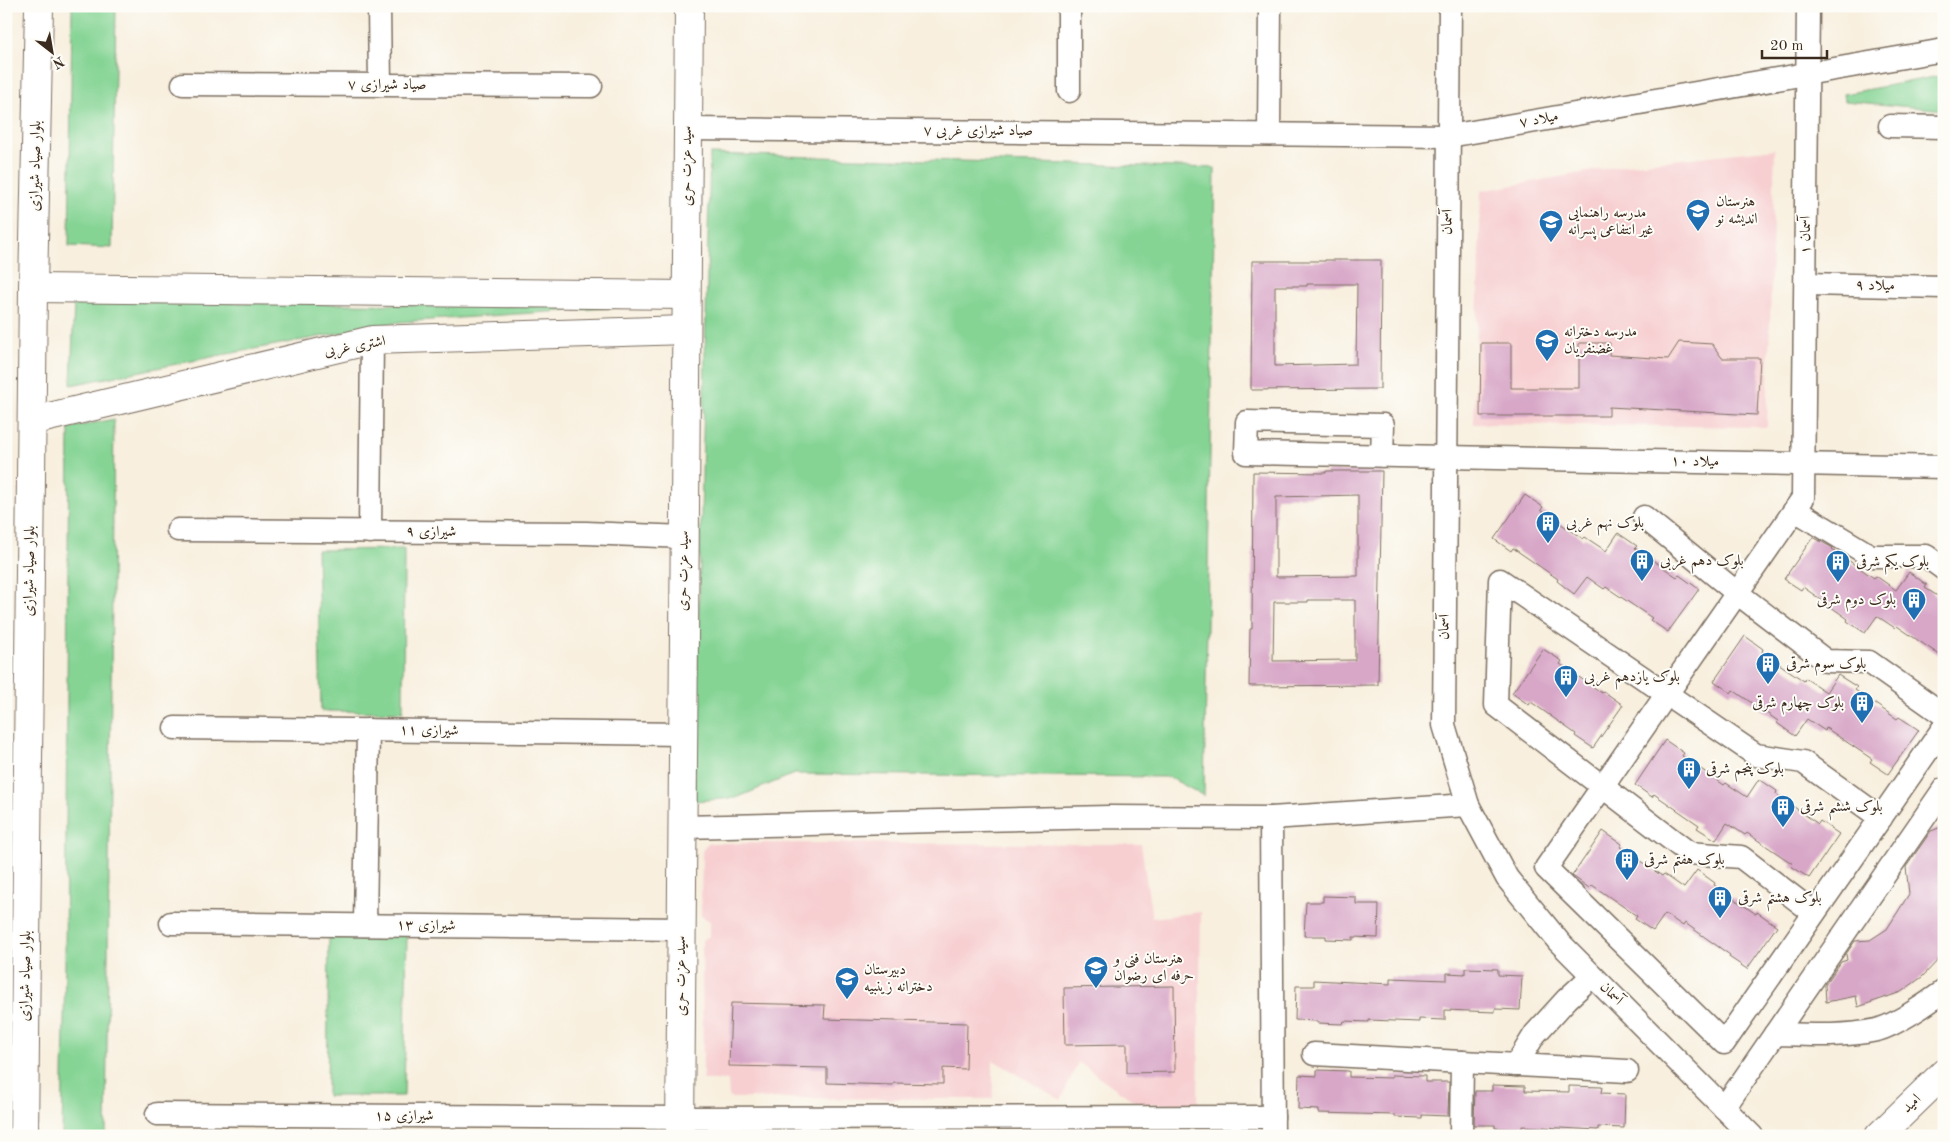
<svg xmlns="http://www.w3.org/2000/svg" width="1950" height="1142" font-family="'Old Standard TT',Amiri,serif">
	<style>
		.built { fill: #f7cfd1 }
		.green { fill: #85d494; stroke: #607f59 }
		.building { fill: #d8a7c8; fill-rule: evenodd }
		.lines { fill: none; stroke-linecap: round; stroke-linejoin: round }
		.minor-casing { stroke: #7d6f61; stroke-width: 25 }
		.tertiary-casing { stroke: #7d6f61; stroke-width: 30 }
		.secondary-casing { stroke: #7d6f61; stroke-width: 30 }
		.minor { stroke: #fff; stroke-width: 22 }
		.tertiary { stroke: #fff; stroke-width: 28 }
		.secondary { stroke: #fff; stroke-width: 28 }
		.labels { text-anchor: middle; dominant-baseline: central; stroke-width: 4; stroke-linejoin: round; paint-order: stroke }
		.street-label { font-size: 15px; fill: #3b2a1e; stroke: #fdfcf7 }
		.poi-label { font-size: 15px; fill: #3b2a1e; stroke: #fdfcf7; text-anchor: start }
	</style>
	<rect width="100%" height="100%" fill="#fdfcf7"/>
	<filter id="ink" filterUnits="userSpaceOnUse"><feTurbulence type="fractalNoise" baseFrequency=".02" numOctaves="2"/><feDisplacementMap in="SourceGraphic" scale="10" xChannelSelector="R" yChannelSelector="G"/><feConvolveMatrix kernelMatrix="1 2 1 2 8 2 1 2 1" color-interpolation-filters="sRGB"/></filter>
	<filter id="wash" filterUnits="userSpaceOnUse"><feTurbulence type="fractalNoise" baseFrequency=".0096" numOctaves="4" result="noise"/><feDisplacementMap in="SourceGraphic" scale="20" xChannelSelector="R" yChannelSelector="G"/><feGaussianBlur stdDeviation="1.12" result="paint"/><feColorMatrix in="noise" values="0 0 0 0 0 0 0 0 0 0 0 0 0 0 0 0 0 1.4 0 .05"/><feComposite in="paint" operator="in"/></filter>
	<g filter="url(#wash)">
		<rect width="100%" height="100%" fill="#f8efde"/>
		<!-- built -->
		<g class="built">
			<polygon points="1775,149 1767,427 1474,424 1481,191 1626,165"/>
			<polygon points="708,843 1141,844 1152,918 1201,912 1198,1105 1138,1104 1078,1062 1061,1100 993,1060 993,1099 729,1098 728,1080 703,1080 702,940 710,936 710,921 701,916 702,851"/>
		</g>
		<!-- green -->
		<g class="green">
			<polygon points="72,6 116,6 112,248 69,246"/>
			<polygon points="1944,75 1944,110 1845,101 1844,94"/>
			<polygon points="710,154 1215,168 1204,796 1169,777 794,774 736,798 694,801"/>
			<polygon points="74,301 621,307 400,322 227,354 71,385"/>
			<polygon points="114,419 106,1136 62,1136 65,965 69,428"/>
			<polygon points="404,549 403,712 321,711 317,550"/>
			<polygon points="329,933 407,933 404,1096 327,1096"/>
		</g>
		<g id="blocks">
			<!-- building -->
			<g class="building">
				<path d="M1325 260H1381L1380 389 1251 390 1252 261H1325ZM1307 284H1357L1356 364 1275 366V286H1307Z"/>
				<polygon points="1679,342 1712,344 1722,358 1760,358 1757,415 1609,407 1609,416 1480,416 1481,343 1511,343 1511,388 1579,388 1579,343 1610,343 1609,355 1668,359"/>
				<path d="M1326 471H1382L1378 685 1249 686 1250 629H1252L1253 472 1326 473ZM1358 495V576L1276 577V497ZM1308 600H1355V660L1273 661 1274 602H1308Z"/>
				<polygon points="1525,495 1543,507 1541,510 1583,539 1585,537 1606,551 1618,533 1637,546 1635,548 1677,577 1679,575 1699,589 1668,632 1650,620 1652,618 1606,587 1604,589 1587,577 1574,594 1557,581 1558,579 1513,548 1511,551 1494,539"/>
				<polygon points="1813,537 1833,548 1832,549 1874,578 1876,576 1896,590 1909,572 1927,585 1925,588 1944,600 1944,658 1897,626 1895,628 1877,616 1865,633 1847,621 1848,619 1803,587 1801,590 1784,579"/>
				<polygon points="1745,636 1763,649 1762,652 1804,681 1805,678 1826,692 1838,675 1857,687 1855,690 1897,719 1899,717 1919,730 1888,774 1870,762 1872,759 1826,728 1825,731 1807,719 1795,736 1777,723 1778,721 1733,690 1731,693 1714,681"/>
				<polygon points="1543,649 1562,661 1560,664 1602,693 1603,691 1623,705 1593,748 1575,736 1576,734 1531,702 1529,705 1512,693"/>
				<polygon points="1665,740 1684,753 1682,756 1724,785 1726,783 1747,797 1759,779 1777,791 1776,794 1818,824 1820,821 1839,834 1809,878 1791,866 1793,864 1747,833 1745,835 1727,823 1716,840 1697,828 1699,825 1654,794 1652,797 1635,785"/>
				<polygon points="1944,826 1944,954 1922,977 1901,992 1858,1007 1856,996 1826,1002 1825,985 1841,962 1847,960 1846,954 1855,941 1870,940 1887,929 1909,894 1906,867 1931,831"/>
				<polygon points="1603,831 1622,844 1620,847 1662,876 1664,874 1684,888 1697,870 1715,883 1714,885 1756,914 1757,912 1777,926 1747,969 1729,957 1730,955 1685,923 1683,926 1665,914 1653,931 1635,919 1637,916 1592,885 1589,888 1574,877 1572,876"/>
				<polygon points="1323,896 1356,897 1356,904 1379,904 1378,938 1353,937 1353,940 1326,939 1326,936 1304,936 1306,902 1323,902"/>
				<polygon points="1465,968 1498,969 1498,975 1522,976 1520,1010 1495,1009 1495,1012 1445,1010 1445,1020 1419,1019 1419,1022 1369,1020 1369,1022 1344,1021 1343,1024 1317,1023 1317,1021 1295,1020 1296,986 1314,986 1314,980 1390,984 1390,978 1447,980 1447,973 1465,974"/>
				<polygon points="1174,986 1175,1072 1127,1073 1127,1044 1065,1045 1064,988"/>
				<polygon points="731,1003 825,1005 824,1019 967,1023 966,1069 943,1068 943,1084 894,1083 893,1085 827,1083 827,1068 729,1066"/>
				<polygon points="1317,1070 1349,1071 1349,1077 1392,1078 1392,1075 1425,1076 1425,1082 1449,1082 1448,1116 1422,1115 1422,1118 1395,1117 1395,1115 1319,1113 1319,1110 1298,1109 1299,1075 1317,1076"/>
				<polygon points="1492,1085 1525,1086 1525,1091 1569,1092 1569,1086 1602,1087 1601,1093 1625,1094 1624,1128 1598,1127 1598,1130 1522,1126 1522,1129 1495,1128 1495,1125 1474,1125 1475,1091 1492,1091"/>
			</g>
		</g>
	</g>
	<g filter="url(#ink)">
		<use href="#blocks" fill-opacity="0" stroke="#7d6f61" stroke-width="1"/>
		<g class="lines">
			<defs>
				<g id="minor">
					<polyline points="379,6 380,85"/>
					<polyline points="1450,6 1444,725 1468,805 1507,878 1559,942 1752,1136"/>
					<polyline points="1808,6 1803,498 1546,868 1724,1043 1944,727"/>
					<polyline points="183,84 591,86"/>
					<polyline points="1069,91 1069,6"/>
					<polyline points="1890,126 1944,127"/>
					<polyline points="687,129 1449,136 1944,50"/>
					<polyline points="1269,134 1270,6"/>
					<polyline points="1806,284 1944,287"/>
					<polyline points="1382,456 1383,425 1247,422 1246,453 1944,467"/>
					<polyline points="1795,510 1871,556 1926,556 1944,569"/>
					<polyline points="1644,517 1737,593 1826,661 1869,662 1944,715"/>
					<polyline points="178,530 586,533 685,537"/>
					<polyline points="370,532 372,340"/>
					<polyline points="175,728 683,734"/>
					<polyline points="1271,818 1273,1136"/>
					<polyline points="682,827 1109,817 1271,818 1468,805"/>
					<polyline points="1814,913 1741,857 1689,853 1496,705 1500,580 1756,755 1803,762 1881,818"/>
					<polyline points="171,923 682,929"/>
					<polyline points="365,925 368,730"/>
					<path d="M1775 1034C1809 1035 1843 1037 1877 1030 1896 1025 1928 1003 1944 991"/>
					<polyline points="1314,1054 1627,1071"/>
					<polyline points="1516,1065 1535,1034 1567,999 1592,976"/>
					<polyline points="1724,1108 1944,789"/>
					<polyline points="157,1114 680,1118 1273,1117"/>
					<polyline points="1461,1136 1462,1062"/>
				</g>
				<g id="tertiary">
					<polyline points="33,288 686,295"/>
					<polyline points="32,421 372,340 686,330"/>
					<polyline points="680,1136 689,6"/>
					<polyline points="1879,1136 1944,1073"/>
				</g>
				<polyline id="secondary" points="24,1136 33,288 39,6"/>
			</defs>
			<!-- minor casing -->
			<use href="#minor" class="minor-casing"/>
			<!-- tertiary casing -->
			<use href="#tertiary" class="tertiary-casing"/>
			<!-- secondary casing -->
			<use href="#secondary" class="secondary-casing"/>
			<!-- minor -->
			<use href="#minor" class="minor"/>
			<!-- tertiary -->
			<use href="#tertiary" class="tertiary"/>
			<!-- secondary -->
			<use href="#secondary" class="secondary"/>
		</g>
	</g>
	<!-- icons -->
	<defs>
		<symbol id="school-pin" viewBox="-11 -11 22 30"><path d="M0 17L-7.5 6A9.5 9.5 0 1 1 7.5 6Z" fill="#1f6fb2" stroke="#fdfcf7"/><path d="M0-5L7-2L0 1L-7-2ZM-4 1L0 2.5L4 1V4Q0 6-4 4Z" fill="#fff"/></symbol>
		<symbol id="building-pin" viewBox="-11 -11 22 30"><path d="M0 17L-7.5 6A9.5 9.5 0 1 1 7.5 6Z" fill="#1f6fb2" stroke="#fdfcf7"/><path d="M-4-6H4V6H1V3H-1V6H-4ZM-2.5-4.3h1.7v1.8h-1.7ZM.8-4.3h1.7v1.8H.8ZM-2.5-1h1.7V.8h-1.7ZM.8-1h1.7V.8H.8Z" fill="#fff"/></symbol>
	</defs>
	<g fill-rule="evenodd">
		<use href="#school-pin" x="1684" y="197" width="28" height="38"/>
		<use href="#school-pin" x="1537" y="208" width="28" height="38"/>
		<use href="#school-pin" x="1533" y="327" width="28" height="38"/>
		<use href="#building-pin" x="1534" y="509" width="28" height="38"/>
		<use href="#building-pin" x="1628" y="547" width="28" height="38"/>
		<use href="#building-pin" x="1824" y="548" width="28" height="38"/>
		<use href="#building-pin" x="1900" y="586" width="28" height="38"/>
		<use href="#building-pin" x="1754" y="650" width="28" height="38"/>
		<use href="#building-pin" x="1552" y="663" width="28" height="38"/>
		<use href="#building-pin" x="1848" y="689" width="28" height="38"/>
		<use href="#building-pin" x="1675" y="755" width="28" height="38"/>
		<use href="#building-pin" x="1769" y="793" width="28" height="38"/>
		<use href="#building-pin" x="1613" y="846" width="28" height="38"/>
		<use href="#building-pin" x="1706" y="884" width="28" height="38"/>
		<use href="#school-pin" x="1082" y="954" width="28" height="38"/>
		<use href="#school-pin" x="833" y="965" width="28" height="38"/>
	</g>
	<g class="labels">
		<!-- street labels -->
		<g class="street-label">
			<text x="387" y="85">صیاد شیرازی ۷</text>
			<text transform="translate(1539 120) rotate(-10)">میلاد ۷</text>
			<text x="978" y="131">صیاد شیرازی غربی ۷</text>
			<text transform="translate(36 166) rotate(-89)">بلوار صیاد شیرازی</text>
			<text transform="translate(687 166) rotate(-90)">سید عزت حری</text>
			<text transform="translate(1448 222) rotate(-89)">آسمان</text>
			<text transform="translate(1806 235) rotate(-90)">آسمان ۱</text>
			<text transform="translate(1875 286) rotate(1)">میلاد ۹</text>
			<text transform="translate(355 347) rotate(-10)">اشتری غربی</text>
			<text transform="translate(1695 462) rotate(1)">میلاد ۱۰</text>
			<text x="431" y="532">شیرازی ۹</text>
			<text transform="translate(30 571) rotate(-89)">بلوار صیاد شیرازی</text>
			<text transform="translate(684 571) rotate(-89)">سید عزت حری</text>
			<text transform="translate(1445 627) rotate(-89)">آسمان</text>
			<text transform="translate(429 731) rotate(1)">شیرازی ۱۱</text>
			<text transform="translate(426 926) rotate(1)">شیرازی ۱۳</text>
			<text transform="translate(26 976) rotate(-89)">بلوار صیاد شیرازی</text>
			<text transform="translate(681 976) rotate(-90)">سید عزت حری</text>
			<text transform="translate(1611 994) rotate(45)">آسمان</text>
			<text transform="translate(1912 1104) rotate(-44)">امید</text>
			<text x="404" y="1116">شیرازی ۱۵</text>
		</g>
		<!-- poi labels -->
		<g class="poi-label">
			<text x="1716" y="202">هنرستان<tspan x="1716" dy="17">اندیشه نو</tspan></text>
			<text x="1568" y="213">مدرسه راهنمایی<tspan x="1568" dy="17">غیر انتفاعی پسرانه</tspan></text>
			<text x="1564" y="332">مدرسه دخترانه<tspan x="1564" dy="17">غضنفریان</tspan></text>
			<text x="1566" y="523">بلوک نهم غربی</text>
			<text x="1660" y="561">بلوک دهم غربی</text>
			<text x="1856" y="562">بلوک یکم شرقی</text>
			<text x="1896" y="600" text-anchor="end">بلوک دوم شرقی</text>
			<text x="1786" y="664">بلوک سوم شرقی</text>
			<text x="1584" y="677">بلوک یازدهم غربی</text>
			<text x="1844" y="703" text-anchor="end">بلوک چهارم شرقی</text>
			<text x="1706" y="769">بلوک پنجم شرقی</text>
			<text x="1800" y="807">بلوک ششم شرقی</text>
			<text x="1644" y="860">بلوک هفتم شرقی</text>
			<text x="1738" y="898">بلوک هشتم شرقی</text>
			<text x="1114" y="959">هنرستان فنی و<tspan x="1114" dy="17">حرفه ای رضوان</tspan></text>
			<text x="864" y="970">دبیرستان<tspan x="864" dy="17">دخترانه زینبیه</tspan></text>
		</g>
	</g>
	<!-- margin -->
	<rect width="1950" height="1142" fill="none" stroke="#fdfcf7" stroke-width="25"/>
	<!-- north arrow -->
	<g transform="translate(52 52) rotate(149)" stroke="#fdfcf7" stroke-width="4" paint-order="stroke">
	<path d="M0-4L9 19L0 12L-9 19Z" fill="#3b2a1e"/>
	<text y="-8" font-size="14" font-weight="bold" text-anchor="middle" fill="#3b2a1e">N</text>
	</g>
	<!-- scale -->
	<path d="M1762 50v8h65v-8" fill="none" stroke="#3b2a1e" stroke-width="2.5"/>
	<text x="1770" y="50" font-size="15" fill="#3b2a1e" stroke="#fdfcf7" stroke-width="4" paint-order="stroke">20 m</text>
</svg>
